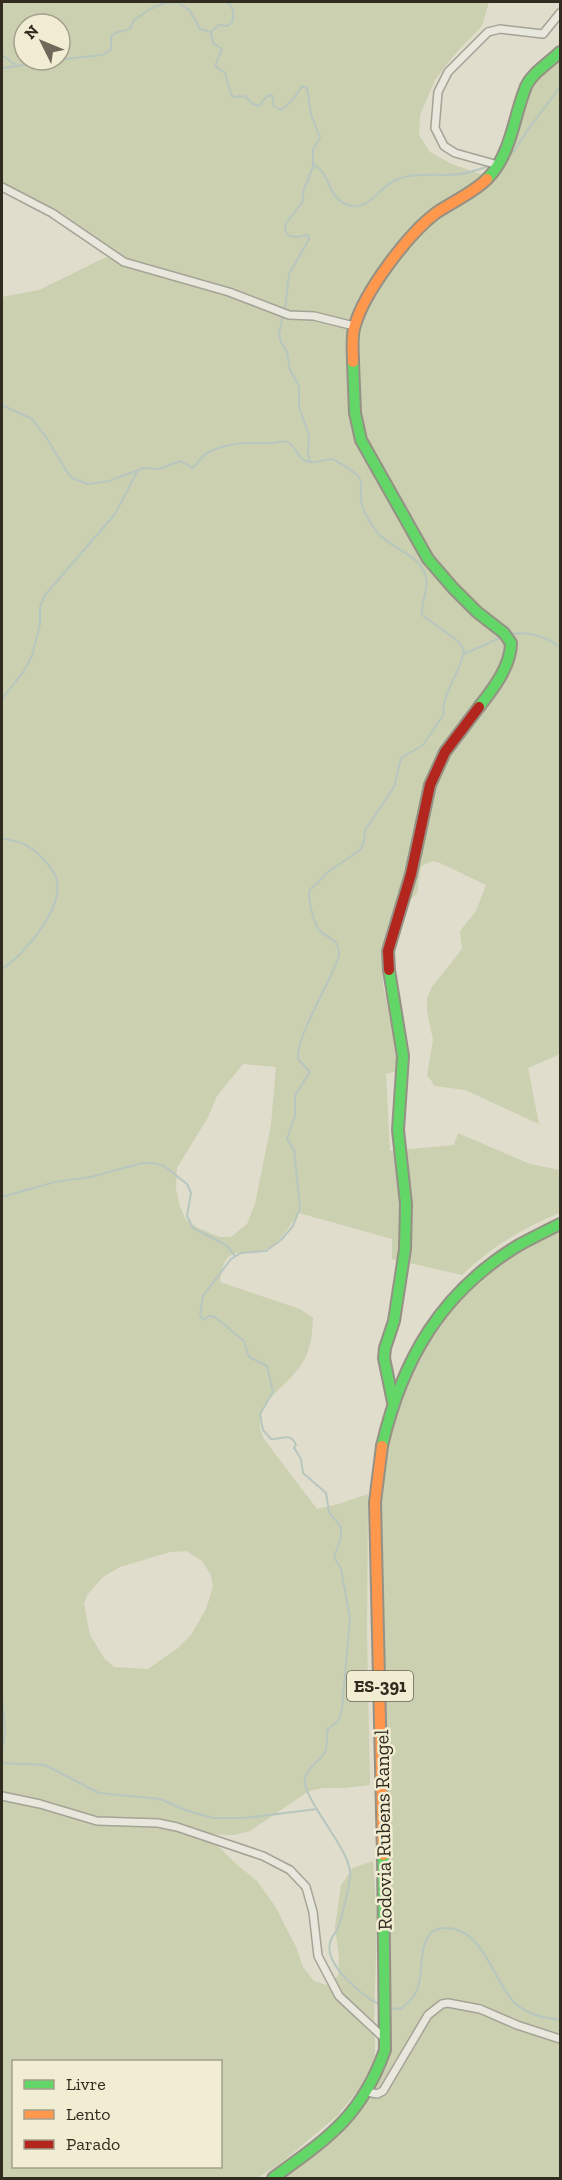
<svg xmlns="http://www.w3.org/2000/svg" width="562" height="2180" font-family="'Zilla Slab',serif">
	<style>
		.green { fill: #cbd0b0; fill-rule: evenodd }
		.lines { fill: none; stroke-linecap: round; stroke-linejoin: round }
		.stream { stroke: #b7c6bf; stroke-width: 2 }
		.street-casing { stroke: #a5a296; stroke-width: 10 }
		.fast-casing { stroke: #959185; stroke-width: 14 }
		.slow-casing { stroke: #959185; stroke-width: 14 }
		.jam-casing { stroke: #959185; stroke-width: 14 }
		.street { stroke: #e8e7dd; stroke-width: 7 }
		.fast { stroke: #63d668; stroke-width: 10 }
		.slow { stroke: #ff974d; stroke-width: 10 }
		.jam { stroke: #b3261e; stroke-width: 10 }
		.labels { text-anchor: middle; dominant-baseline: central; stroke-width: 5; stroke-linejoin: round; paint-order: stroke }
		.shield { fill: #f1edd3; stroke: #6b6555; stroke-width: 1.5 }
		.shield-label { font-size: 18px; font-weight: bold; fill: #322b1f }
		.street-label { font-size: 20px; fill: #322b1f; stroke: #f1edd3 }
	</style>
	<rect width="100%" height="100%" fill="#e0ddcc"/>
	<!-- green -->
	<g class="green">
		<path d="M2 2H489L482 26 454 55 435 80 420 115 419 135 430 152 452 164 486 176 495 170 528 84 560 56V1054L528 1068 539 1124 465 1090 435 1086 427 1075 433 1040 427 1011V998L432 987 462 949 460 931 476 911 486 885 440 863 433 861 421 866 417 893 400 911 382 965 383 984 400 1070 386 1074 390 1151 454 1145 458 1133 530 1164 560 1170V1213C522 1228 491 1247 462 1275L392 1259V1239L299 1213C290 1225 281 1242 267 1249 242 1261 225 1238 220 1282L300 1309 313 1318C312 1363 297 1371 267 1401 260 1414 257 1426 264 1439L317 1509 335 1505 368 1494 367 1634 370 1785 344 1788H323L309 1791 250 1831 234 1835 206 1834 234 1862 257 1881 275 1906 297 1949 303 1967 314 1981 326 1985 338 1976 339 1958 335 1927 341 1885 353 1868 373 1861 377 1921 374 2024 375 2042V2056L371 2066 360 2088 337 2116 281 2163 257 2178H2V297L39 290 104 258 112 256 110 251 52 208 2 185ZM24 24H60V60H24ZM243 1064 276 1067 271 1125 255 1204 247 1224 231 1237H220L198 1228 186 1220 180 1207 176 1189 177 1168 208 1117 217 1096ZM186 1551 202 1561 211 1575 213 1587 206 1609 191 1635 178 1648 148 1669 114 1667 104 1658 90 1635 84 1604 87 1595 103 1577 120 1567 170 1552ZM14 2062H220V2166H14Z"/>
		<path d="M560 1227V2178H281L316 2151 379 2080 390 1921 381 1506C385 1424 406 1348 466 1290 473 1283 480 1273 489 1267 510 1252 537 1240 560 1227Z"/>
	</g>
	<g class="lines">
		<!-- stream -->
		<g class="stream">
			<polyline points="211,32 213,43 222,49 215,66 225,73 231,94 234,97 245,96 253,104 259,106 267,96 272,95 274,106 281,110 292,101 302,86 307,88 311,114 320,138 313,149 313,167 304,189 302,203 286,223 285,231 289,236 297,237 308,235 309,239 289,274 285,310"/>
			<path d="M211 32 219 25 228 26 232 22C235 15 233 6 227 2"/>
			<polyline points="2,55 16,65"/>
			<polyline points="2,68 31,64 44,65 65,59 102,55 111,50 111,37 115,33 130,29 134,20 150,9 165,3 178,2 190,11 200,29 211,32"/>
			<polyline points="507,157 515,150 527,131 560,87"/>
			<path d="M313 164C333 176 326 197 348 205 368 212 380 187 395 180 411 173 429 175 446 175 461 175 477 171 491 165"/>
			<polyline points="283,315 279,334 281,342 287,352 290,370 299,386 299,407 309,435 308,455 310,460"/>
			<path d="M2 405 32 419 46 437 67 472 72 478 88 484 109 481 144 468 159 469 180 461 193 468C198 463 201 456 209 452 232 441 249 443 273 443 277 442 283 441 287 442 296 444 296 458 306 461 316 465 323 459 333 459 339 463 356 472 359 477 363 483 360 492 361 500 362 510 371 524 377 532 391 549 417 553 425 574 430 589 421 600 422 615L459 642 464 650C462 670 439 699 444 714L423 745 401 758 394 787 365 830 364 842 360 850 325 874 317 884 310 889C307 896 314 926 320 931 331 941 339 938 339 956 330 984 297 1033 298 1059L310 1072 295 1095V1116L287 1139 294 1150 300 1208 293 1226 281 1240 266 1251 241 1253 231 1259 203 1296 200 1315 203 1320 209 1316 215 1317 244 1341 249 1357 267 1366 273 1392 260 1414 263 1430 271 1439C282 1440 290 1431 296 1445L294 1448 301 1459 303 1473 326 1493 329 1512 341 1527V1538L334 1557 341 1569 350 1618 342 1709 338 1721 328 1729C326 1736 328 1745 325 1752 320 1761 308 1767 305 1777 301 1798 347 1845 350 1871 352 1878 341 1920 338 1928 336 1933 332 1936 331 1940 321 1963 363 1997 381 2005"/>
			<path d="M510 634C530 631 544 636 560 647"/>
			<polyline points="464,654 502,637"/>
			<polyline points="2,699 24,671 32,656 40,624 40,607 45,595 115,514 138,470"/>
			<path d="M2 839C18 840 32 846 42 858 47 863 53 870 56 877 66 906 24 955 2 969"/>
			<polyline points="2,1197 55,1182 91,1177 142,1163 154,1163 164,1166 187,1184 191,1193 187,1216 193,1228 226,1245 235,1256"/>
			<polyline points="2,1696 5,1732 2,1751"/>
			<polyline points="2,1763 45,1765 99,1793 160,1799 185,1810 213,1818 245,1818 317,1809"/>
			<path d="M389 2008 401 2009C409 2002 417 1995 419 1983 423 1967 419 1943 433 1931 437 1929 442 1928 446 1928 484 1928 493 1982 515 2003 529 2016 543 2017 560 2020"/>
		</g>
		<defs>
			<g id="street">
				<polyline points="498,165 455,153 444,146 435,128 438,92 448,72 488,32 500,29 543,34 560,13"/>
				<polyline points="2,187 52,213 124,262 229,292 289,315 314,316 354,326"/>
				<polyline points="2,1796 40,1804 97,1821 158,1823 177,1827 263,1856 290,1870 306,1887 313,1912 318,1956 339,1996 385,2039"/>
				<polyline points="368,2092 377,2094 383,2091 428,2015 442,2004 448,2003 480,2009 517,2025 560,2039"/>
			</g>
			<g id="fast">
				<path d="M487 179C511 155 513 120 525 89 530 74 549 63 560 52"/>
				<path d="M353 362 355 413 361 440 428 559 453 588 477 612 504 633 511 643C511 666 493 689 479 707"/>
				<polyline points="389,970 403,1056 398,1130 406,1204 405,1249 394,1321 385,1348 384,1358 393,1402"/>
				<path d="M382 1446C402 1360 441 1292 519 1245 532 1238 546 1231 560 1224"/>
				<path d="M273 2178C328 2138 361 2117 385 2050L383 1855"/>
			</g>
			<g id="slow">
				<path d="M353 362C353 350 351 336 355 325 365 291 408 234 436 213 452 202 473 193 487 179"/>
				<polyline points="382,1446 375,1502 383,1855"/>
			</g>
			<polyline id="jam" points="389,970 388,951 411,874 430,785 445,752 479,707"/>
		</defs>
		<!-- street casing -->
		<use href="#street" class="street-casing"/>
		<!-- fast casing -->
		<use href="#fast" class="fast-casing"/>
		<!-- slow casing -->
		<use href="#slow" class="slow-casing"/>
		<!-- jam casing -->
		<use href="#jam" class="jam-casing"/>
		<!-- street -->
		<use href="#street" class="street"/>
		<!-- fast -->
		<use href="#fast" class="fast"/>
		<!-- slow -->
		<use href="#slow" class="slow"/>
		<!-- jam -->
		<use href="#jam" class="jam"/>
	</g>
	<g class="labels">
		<!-- shield labels -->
		<rect class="shield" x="347" y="1671" width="66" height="30" rx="4.5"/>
		<g class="shield-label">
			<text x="380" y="1686">ES-391</text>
		</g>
		<!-- street labels -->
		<g class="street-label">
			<text transform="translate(383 1830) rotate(-91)">Rodovia Rubens Rangel</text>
		</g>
	</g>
	<!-- border -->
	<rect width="562" height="2180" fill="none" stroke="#322b1f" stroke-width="6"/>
	<!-- legend -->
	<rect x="12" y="2060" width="210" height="108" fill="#f1edd3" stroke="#a59f8b" stroke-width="1.5"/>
	<rect x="24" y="2080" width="30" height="9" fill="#63d668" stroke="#a59f8b" stroke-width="1.5"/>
	<text x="66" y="2090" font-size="18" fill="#322b1f">Livre</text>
	<rect x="24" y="2110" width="30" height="9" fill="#ff974d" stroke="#a59f8b" stroke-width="1.5"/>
	<text x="66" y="2120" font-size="18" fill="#322b1f">Lento</text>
	<rect x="24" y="2140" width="30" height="9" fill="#b3261e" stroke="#a59f8b" stroke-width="1.5"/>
	<text x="66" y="2150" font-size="18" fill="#322b1f">Parado</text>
	<!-- north arrow -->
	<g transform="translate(42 42) rotate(313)"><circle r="28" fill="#f1edd3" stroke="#a59f8b" stroke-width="1.5"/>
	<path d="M0-4.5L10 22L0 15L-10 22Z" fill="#6f695c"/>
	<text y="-9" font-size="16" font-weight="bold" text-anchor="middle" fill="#322b1f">N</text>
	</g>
</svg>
